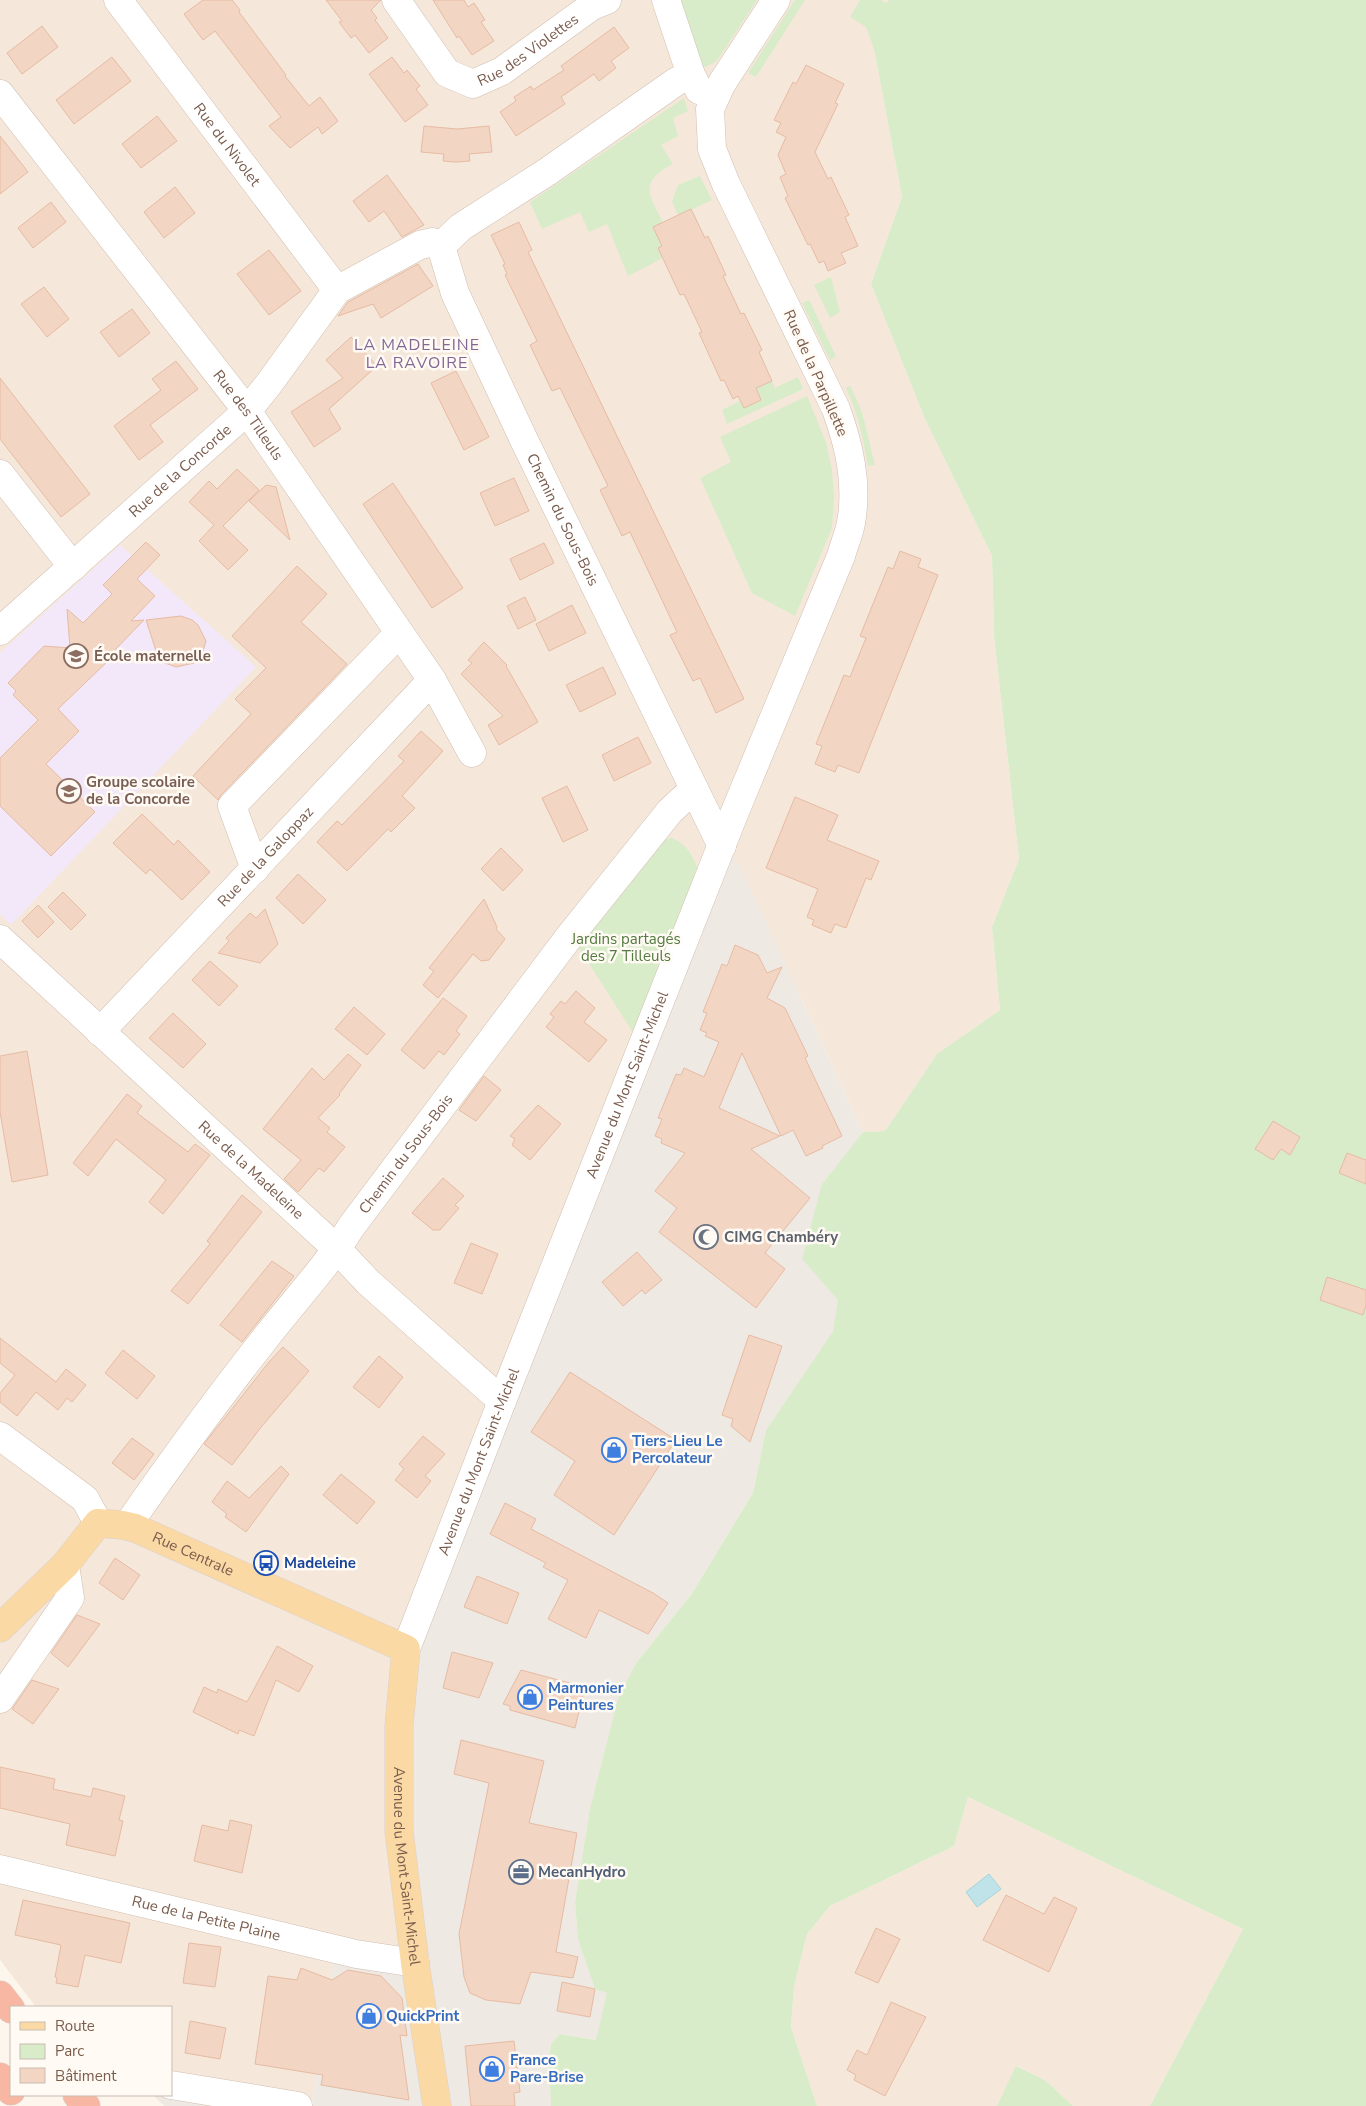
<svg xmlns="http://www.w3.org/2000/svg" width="1366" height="2106" font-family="'Nunito Sans',sans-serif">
  <rect width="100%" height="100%" fill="#fdf6ec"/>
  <g fill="#f5e8da">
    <polygon points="0,0 946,0 874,49 902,197 871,284 925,419 992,556 994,636 1019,859 992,927 1000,1010 937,1054 885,1131 863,1132 803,1002 723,847 415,1963 335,1949 312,2106 298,2106 171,2086 171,2007 36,2007 0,1960"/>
    <polygon points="968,1797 1243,1929 1150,2106 1073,2106 1045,2080 1017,2066 997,2106 817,2106 791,2027 794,1987 807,1934 830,1906 954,1846"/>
  </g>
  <g fill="#efe9e4">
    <polygon points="722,846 739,864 863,1132 822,1184 839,1300 833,1331 766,1430 753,1493 691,1595 636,1663 618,1698 590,1808 575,1902 578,1940 595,1989 608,1992 597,2040 560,2034 551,2044 549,2065 551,2106 312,2106 335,1948 414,1962 406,1649"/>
    <polygon points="153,2095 171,2095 298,2106 164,2106"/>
  </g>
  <polygon fill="#f3e8fa" points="120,545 256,667 11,925 0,914 0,653"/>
  <g fill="#d8ecc9">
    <polygon points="676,0 757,0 716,62 705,67 701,65"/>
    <polygon points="795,0 805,0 756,77 748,73"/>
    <polygon points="860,0 881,0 886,3 889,0 1366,0 1366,2106 1150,2106 1243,1929 968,1797 954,1846 830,1906 807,1934 794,1987 791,2027 817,2106 551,2106 549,2065 551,2044 560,2034 596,2040 607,1993 595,1989 578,1940 575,1902 590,1808 618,1698 636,1663 691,1595 753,1493 766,1430 833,1331 838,1300 802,1259 822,1184 863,1132 885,1131 937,1054 1000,1010 992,927 1019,859 994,636 992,556 925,419 871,284 902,197 874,49 866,27 850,17"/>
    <path d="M684 98 688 111 673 118 678 136 661 145 673 164C638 182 649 194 663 223L653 227 662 246 663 258 628 276 607 224 589 232 580 212 542 229 530 202Z"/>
    <polygon points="700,176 712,200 678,216 672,201 678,185"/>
    <polygon points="831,277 840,312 830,318 814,285"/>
    <polygon points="809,300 836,356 830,360 802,303"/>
    <polygon points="798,377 803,389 727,424 722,410 740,401 744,408 761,400 756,388 772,381 775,388"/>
    <path d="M850 385 862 412 875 465 868 466C863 438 858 413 846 388Z"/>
    <polygon points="807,396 826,442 832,470 834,498 832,528 795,616 752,593 700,478 731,462 720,437"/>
    <path d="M672 838C686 844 693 855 698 870L634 1034 577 945 661 840Z"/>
    <polygon points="1016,2066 1045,2080 1073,2106 997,2106"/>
  </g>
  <polygon fill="#bfe3e8" stroke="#a5d3da" points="989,1874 1001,1889 977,1907 966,1892"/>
  <g fill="#f3d5c3" stroke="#e6bba3">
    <polygon points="203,0 232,0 240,10 239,12 286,75 285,76 309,106 320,97 338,121 322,134 318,127 290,148 269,126 281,117 215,31 203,40 184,14"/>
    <polygon points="326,0 381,0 371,10 377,18 375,20 388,38 369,53 355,35 351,38 339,22 342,21"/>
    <polygon points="433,0 464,0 468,7 474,3 485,20 481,22 494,41 472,55 459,36 457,38"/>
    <polygon points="42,26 58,47 22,74 7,53"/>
    <polygon points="614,27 629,48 611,61 616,68 599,81 594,74 561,97 565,104 516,136 500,112 516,101 514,97 531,86 533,90 564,70 561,66"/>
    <polygon points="112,57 131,81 74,124 56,100"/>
    <polygon points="392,57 404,73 407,70 420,86 416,89 428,105 405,122 369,74"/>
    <polygon points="806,65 844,84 835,103 838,104 815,152 828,179 831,177 849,215 845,217 858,246 841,253 846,263 828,271 824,261 819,263 810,244 808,245 785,198 788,196 780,177 786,174 778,155 786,137 776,132 781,123 774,120 793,82 796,84"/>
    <polygon points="157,116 177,141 141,168 122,144"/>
    <polygon points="424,126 457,129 489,126 492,152 469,154 470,161 456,162 443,161 444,154 421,152"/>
    <polygon points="0,136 28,172 0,194"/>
    <polygon points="387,175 424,225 402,237 384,211 369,222 353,201"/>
    <polygon points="175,187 195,213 164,238 144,212"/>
    <polygon points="51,202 66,222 33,248 18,228"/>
    <polygon points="691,209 705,238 708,236 726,275 723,276 741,314 744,313 762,350 759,352 772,381 756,388 761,400 744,408 738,396 733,399 724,380 721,381 699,333 702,332 684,294 680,295 658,248 662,246 653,227"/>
    <polygon points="519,222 532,250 528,252 744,699 716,713 700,678 693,681 670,635 677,632 630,532 622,536 600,490 608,486 560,388 552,391 530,345 537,341 505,275 507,274 503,265 505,264 491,235"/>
    <polygon points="269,250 301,291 269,315 237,274"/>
    <polygon points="418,264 433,286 381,318 373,304 338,316 348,302"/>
    <polygon points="44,287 69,319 47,337 21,304"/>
    <polygon points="132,309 150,333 119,357 100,332"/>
    <polygon points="351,337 377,366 329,409 341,429 314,447 291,412 343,378 326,360"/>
    <polygon points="176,361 198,389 150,425 163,442 139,460 114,426 161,390 152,379"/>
    <polygon points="456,371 489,437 464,450 431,383"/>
    <polygon points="0,378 90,494 61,517 0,439"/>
    <polygon points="237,469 259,490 223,526 248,550 228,570 199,541 214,525 189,502 209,481 217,489"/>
    <polygon points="514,478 529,511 495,526 480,493"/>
    <polygon points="393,483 463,588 432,608 363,504"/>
    <polygon points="266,485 276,487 290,540 249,501"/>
    <polygon points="146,542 160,555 137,579 155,596 131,621 144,620 108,657 110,659 58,709 79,731 46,764 95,812 51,856 0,806 0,758 38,720 13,695 16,691 8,683 44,646 70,648 67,609 83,623 112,594 103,585"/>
    <polygon points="544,543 554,563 520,580 510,559"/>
    <polygon points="900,551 921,559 918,567 938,575 859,773 838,765 835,772 815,764 822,746 816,744 844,675 850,677 866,638 860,636 888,567 893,569"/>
    <polygon points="297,566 327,594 301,622 347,664 221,795 218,800 193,776 251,714 235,699 266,668 232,636"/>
    <polygon points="525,597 536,620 518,629 507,606"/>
    <polygon points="572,605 586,633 549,651 536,624"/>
    <polygon points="181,616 192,620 198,625 206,641 203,651 194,663 176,667 165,663 157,654 146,620"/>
    <polygon points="484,642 507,665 506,666 538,722 499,745 488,725 503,716 461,674 472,663 468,660"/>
    <polygon points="603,667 616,694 580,712 566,685"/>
    <polygon points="421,731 443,751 402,796 415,808 391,832 388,829 347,871 317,842 337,821 342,825 404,761 398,756"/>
    <polygon points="638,737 651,763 614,781 602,755"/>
    <polygon points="567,786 588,830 563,842 542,798"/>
    <polygon points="795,797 838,815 827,840 879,861 871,880 866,878 846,928 835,924 831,933 812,925 814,920 807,917 818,889 766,868"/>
    <polygon points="142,814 174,845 178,840 210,872 182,900 150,869 146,874 113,843"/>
    <polygon points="501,848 523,870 503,891 481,869"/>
    <polygon points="298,874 326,900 303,924 276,898"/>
    <polygon points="63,892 86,915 71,930 48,907"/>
    <polygon points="484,899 497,927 496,929 505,939 489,960 481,961 473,954 438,998 423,985 434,971 429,968"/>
    <polygon points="38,905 54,922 38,938 22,921"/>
    <polygon points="265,909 278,944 260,963 218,953 229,941 226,938 250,913 256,918"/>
    <polygon points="735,945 758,955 767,973 782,967 767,998 785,1008 808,1056 805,1058 842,1136 822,1146 823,1148 806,1156 793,1130 781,1136 742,1053 719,1108 780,1136 751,1149 810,1198 765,1253 785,1269 756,1308 659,1232 677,1208 655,1191 685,1153 661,1143 662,1139 655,1136 662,1119 658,1118 676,1074 681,1075 684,1068 704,1077 719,1042 705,1036 707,1033 700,1030 707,1013 703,1012 722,964 727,966"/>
    <polygon points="210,961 238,986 219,1006 192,980"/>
    <polygon points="576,991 595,1008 584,1022 607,1040 589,1062 546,1027 554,1017 550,1014 561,1001 565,1004"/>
    <polygon points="443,998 467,1016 456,1031 460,1034 444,1055 439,1051 424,1069 401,1050"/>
    <polygon points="354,1007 385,1034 367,1055 335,1029"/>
    <polygon points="173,1013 206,1044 183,1068 149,1038"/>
    <polygon points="27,1051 48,1175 12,1182 0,1112 0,1056"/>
    <polygon points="348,1054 361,1065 339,1094 340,1095 318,1118 330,1128 327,1132 345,1147 324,1172 319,1168 298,1192 284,1179 301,1160 263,1129 312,1068 324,1080"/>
    <polygon points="484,1076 501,1090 476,1121 459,1110"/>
    <polygon points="127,1094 142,1106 137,1113 188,1152 195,1144 210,1155 163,1214 149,1202 166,1180 116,1139 88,1176 73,1163"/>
    <polygon points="538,1105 561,1124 530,1160 512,1145 515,1139 510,1136"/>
    <polygon points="1273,1121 1300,1137 1290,1155 1281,1149 1273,1160 1255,1149"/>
    <polygon points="1347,1153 1366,1160 1366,1184 1339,1173"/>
    <polygon points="443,1178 464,1196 455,1205 459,1208 440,1230 433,1230 412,1213"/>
    <polygon points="242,1195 262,1212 188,1304 171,1291 210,1244 207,1241"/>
    <polygon points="471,1243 498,1254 482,1294 454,1283"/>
    <polygon points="637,1252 662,1280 645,1294 642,1290 623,1306 602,1282"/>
    <polygon points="272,1261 294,1276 242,1342 220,1325"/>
    <polygon points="1327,1277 1366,1290 1366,1305 1363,1315 1320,1300"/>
    <polygon points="749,1335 782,1346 750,1442 731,1426 733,1419 722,1415"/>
    <polygon points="0,1338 56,1382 66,1369 86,1385 72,1402 67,1398 58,1410 36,1392 17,1416 0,1402 0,1393 15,1375 0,1363"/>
    <polygon points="283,1347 309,1371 262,1426 232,1465 204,1444 269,1362"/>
    <polygon points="123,1350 155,1376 137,1399 105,1373"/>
    <polygon points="379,1356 403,1377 379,1408 353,1387"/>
    <polygon points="570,1372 676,1440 614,1535 554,1495 575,1461 531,1432"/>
    <polygon points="423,1436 445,1454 425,1476 431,1481 417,1498 395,1480 404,1469 399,1464"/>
    <polygon points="132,1438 154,1454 134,1480 112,1463"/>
    <polygon points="281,1466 289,1474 246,1532 225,1517 227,1514 212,1502 227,1481 249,1498"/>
    <polygon points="341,1474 375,1502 357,1524 323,1495"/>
    <polygon points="505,1503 536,1519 531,1529 653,1593 668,1603 648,1634 599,1610 586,1638 548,1619 568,1580 543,1567 546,1563 490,1534"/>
    <polygon points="115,1558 140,1575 123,1600 99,1583"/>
    <polygon points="477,1576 519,1593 507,1624 464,1607"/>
    <polygon points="77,1615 100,1624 68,1667 51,1653"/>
    <polygon points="277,1646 313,1666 299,1692 276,1680 254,1736 239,1730 238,1734 193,1712 204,1687 217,1693 218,1689 247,1702"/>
    <polygon points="452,1652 493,1663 479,1698 443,1688"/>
    <polygon points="521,1670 585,1687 575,1728 510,1710 510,1706 503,1704"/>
    <polygon points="32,1680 59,1689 33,1724 12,1709"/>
    <polygon points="461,1740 544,1761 529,1823 577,1833 556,1952 578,1957 573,1978 531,1972 520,2004 486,2000 470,1993 464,1977 459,1934 489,1783 454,1774"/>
    <polygon points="0,1767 55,1779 53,1789 91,1797 93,1788 125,1796 119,1820 123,1821 115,1856 66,1845 70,1824 0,1808"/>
    <polygon points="230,1820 252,1825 242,1873 194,1861 202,1825 228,1831"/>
    <polygon points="1006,1895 1044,1914 1054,1897 1077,1908 1049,1972 983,1940"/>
    <polygon points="23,1900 130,1923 121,1963 85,1955 78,1987 56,1983 57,1978 55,1977 61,1945 15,1935"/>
    <polygon points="876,1928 900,1939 878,1983 855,1973"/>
    <polygon points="189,1943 221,1947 215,1987 183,1983"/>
    <polygon points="301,1968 332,1980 348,1970 381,1976 402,1998 407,2036 400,2035 409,2100 321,2085 323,2075 255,2064 268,1976 297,1980"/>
    <polygon points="562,1982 595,1989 590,2017 557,2011"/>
    <polygon points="891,2002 926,2017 885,2096 854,2080 856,2075 847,2070 857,2050 867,2055"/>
    <polygon points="190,2021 226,2028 220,2059 185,2053"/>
    <polygon points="514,2041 520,2092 514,2093 515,2106 471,2106 465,2046"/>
  </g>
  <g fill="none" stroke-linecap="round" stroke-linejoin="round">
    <defs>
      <g id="minor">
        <path id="s1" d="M118 0 337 290"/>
        <path id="s2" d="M396 0 447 73 473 84 502 71 592 6 607 0"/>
        <polyline points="666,0 691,75 699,90"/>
        <path id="s3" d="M0 94 247 411 432 680 472 753"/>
        <path id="s4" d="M441 246 455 293 524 440 722 846"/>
        <polyline points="0,474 73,567"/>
        <path id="s5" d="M0 631 247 411 268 385 337 290 420 245 433 242 441 246 461 227 547 172 677 81 691 75"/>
        <polyline points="255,869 232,806 399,633"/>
        <path id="s6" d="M0 939 337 1249 368 1282 502 1401"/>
        <path id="s7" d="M100 1032 432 680"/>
        <polyline points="0,1436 85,1499 98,1523"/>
        <path id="s8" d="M127 1526C172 1461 218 1398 267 1336 295 1300 327 1266 351 1227L569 937 670 811 694 789"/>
        <path id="s9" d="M406 1649 502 1401 734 814 841 556C844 545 849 534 851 523 858 483 849 445 836 409L726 184 712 149 710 109 722 83 776 0"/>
        <polyline points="0,1699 70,1598 65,1565"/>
        <path id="s10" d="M0 1869 356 1954 415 1963"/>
        <polyline points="171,2085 298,2106"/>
      </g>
      <g id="major">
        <path id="s11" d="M0 1628 65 1565 98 1523 122 1525 135 1528 406 1649 399 1726V1831L415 1963 437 2106"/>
      </g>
      <g id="highway">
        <polyline points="0,1995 11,2009"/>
        <polyline points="0,2077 11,2091"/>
        <polyline points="77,2095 86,2106"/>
      </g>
    </defs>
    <use href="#minor" stroke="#d1beb0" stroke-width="29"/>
    <use href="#major" stroke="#dad1cd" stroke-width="29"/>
    <use href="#highway" stroke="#dad1cd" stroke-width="29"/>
    <use href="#minor" stroke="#fff" stroke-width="28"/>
    <use href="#major" stroke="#fbd9a5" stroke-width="28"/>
    <use href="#highway" stroke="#f7b7a3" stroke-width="28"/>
  </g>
  <defs>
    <symbol id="school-ring" viewBox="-11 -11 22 22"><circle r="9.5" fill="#fffaf3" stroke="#8d6e63" stroke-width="1.5"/><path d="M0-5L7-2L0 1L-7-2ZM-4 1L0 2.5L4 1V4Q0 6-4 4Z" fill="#8d6e63"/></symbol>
    <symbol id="mosque-ring" viewBox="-11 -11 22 22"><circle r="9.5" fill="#fffaf3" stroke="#6b7280" stroke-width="1.5"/><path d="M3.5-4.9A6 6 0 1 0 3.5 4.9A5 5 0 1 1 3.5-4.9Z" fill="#6b7280"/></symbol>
    <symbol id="shop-ring" viewBox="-11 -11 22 22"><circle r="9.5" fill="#fffaf3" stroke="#3f7fe0" stroke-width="1.5"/><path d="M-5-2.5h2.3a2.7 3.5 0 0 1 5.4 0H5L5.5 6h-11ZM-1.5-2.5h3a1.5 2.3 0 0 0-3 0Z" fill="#3f7fe0"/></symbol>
    <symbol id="bus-ring" viewBox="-11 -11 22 22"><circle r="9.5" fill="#fffaf3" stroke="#1a4fb4" stroke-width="1.5"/><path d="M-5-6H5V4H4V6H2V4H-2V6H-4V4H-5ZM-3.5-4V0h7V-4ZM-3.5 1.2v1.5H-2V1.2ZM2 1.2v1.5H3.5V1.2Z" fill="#1a4fb4"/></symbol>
    <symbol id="office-ring" viewBox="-11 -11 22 22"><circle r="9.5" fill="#fffaf3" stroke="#5c6f8a" stroke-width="1.5"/><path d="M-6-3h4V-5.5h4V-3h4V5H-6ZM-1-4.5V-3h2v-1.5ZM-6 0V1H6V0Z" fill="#5c6f8a"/></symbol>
  </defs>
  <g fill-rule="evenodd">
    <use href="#school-ring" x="62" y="642" width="28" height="28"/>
    <use href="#school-ring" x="55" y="777" width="28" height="28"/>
    <use href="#mosque-ring" x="692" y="1223" width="28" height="28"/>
    <use href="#shop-ring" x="600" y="1436" width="28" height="28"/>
    <use href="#bus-ring" x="252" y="1549" width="28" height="28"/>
    <use href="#shop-ring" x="516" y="1683" width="28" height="28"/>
    <use href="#office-ring" x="507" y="1858" width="28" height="28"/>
    <use href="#shop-ring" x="355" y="2002" width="28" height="28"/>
    <use href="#shop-ring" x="478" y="2055" width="28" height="28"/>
  </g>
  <g text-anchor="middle" stroke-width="5" stroke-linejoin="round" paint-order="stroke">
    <g font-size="15" fill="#7a5c4d" stroke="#fffaf3">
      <text dy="5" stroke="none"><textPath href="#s2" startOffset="182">Rue des Violettes</textPath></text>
      <text dy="5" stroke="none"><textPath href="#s1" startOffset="181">Rue du Nivolet</textPath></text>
      <text transform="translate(816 373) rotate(66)" y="5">Rue de la Parpillette</text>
      <text dy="5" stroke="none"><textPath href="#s3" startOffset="406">Rue des Tilleuls</textPath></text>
      <text dy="5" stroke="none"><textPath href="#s5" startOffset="241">Rue de la Concorde</textPath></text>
      <text dy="5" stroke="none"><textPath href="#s4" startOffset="300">Chemin du Sous-Bois</textPath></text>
      <text dy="5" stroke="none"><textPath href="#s7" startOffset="241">Rue de la Galoppaz</textPath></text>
      <text dy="5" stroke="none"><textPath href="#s9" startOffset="606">Avenue du Mont Saint-Michel</textPath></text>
      <text dy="5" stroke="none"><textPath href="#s8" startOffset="465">Chemin du Sous-Bois</textPath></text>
      <text dy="5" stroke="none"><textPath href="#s6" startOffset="341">Rue de la Madeleine</textPath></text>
      <text dy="5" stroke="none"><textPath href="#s9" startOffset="201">Avenue du Mont Saint-Michel</textPath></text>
      <text dy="5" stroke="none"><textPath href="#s11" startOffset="245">Rue Centrale</textPath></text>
      <text dy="5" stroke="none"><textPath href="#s11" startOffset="696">Avenue du Mont Saint-Michel</textPath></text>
      <text dy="5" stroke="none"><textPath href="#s10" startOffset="212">Rue de la Petite Plaine</textPath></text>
    </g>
    <g font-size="15" font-weight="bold" fill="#785e54" stroke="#fffaf3" text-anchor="start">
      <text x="94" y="661">École maternelle</text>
      <text x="86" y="787">Groupe scolaire<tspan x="86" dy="17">de la Concorde</tspan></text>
    </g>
    <g font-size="15" fill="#537a41" stroke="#fffaf3">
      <text x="626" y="944">Jardins partagés<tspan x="626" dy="17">des 7 Tilleuls</tspan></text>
    </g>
    <g font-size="15" font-weight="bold" fill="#5b616d" stroke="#fffaf3" text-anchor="start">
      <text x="724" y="1242">CIMG Chambéry</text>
    </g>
    <g font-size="15" font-weight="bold" fill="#366cbe" stroke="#fffaf3" text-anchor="start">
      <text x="632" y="1446">Tiers-Lieu Le<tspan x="632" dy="17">Percolateur</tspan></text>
      <text x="548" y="1693">Marmonier<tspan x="548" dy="17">Peintures</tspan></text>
      <text x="386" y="2021">QuickPrint</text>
      <text x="510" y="2065">France<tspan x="510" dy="17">Pare-Brise</tspan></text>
    </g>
    <g font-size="15" font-weight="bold" fill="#164399" stroke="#fffaf3" text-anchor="start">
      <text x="284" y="1568">Madeleine</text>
    </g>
    <g font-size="15" font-weight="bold" fill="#4e5e75" stroke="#fffaf3" text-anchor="start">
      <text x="538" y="1877">MecanHydro</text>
    </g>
    <g font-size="16" letter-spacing="1" fill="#846695" stroke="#fffaf3">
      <text x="417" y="350">LA MADELEINE<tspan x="417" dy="18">LA RAVOIRE</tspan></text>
    </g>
  </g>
  <rect x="10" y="2006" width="162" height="90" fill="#fffaf3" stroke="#cabbb1"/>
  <rect x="20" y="2022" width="25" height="8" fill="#fbd9a5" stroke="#cabbb1"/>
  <text x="55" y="2031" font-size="15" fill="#7a5c4d">Route</text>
  <rect x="20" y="2044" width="25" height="15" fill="#d8ecc9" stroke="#cabbb1"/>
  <text x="55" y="2056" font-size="15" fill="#7a5c4d">Parc</text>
  <rect x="20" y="2068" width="25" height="15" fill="#f3d5c3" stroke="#cabbb1"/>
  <text x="55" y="2081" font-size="15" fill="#7a5c4d">Bâtiment</text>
</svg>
